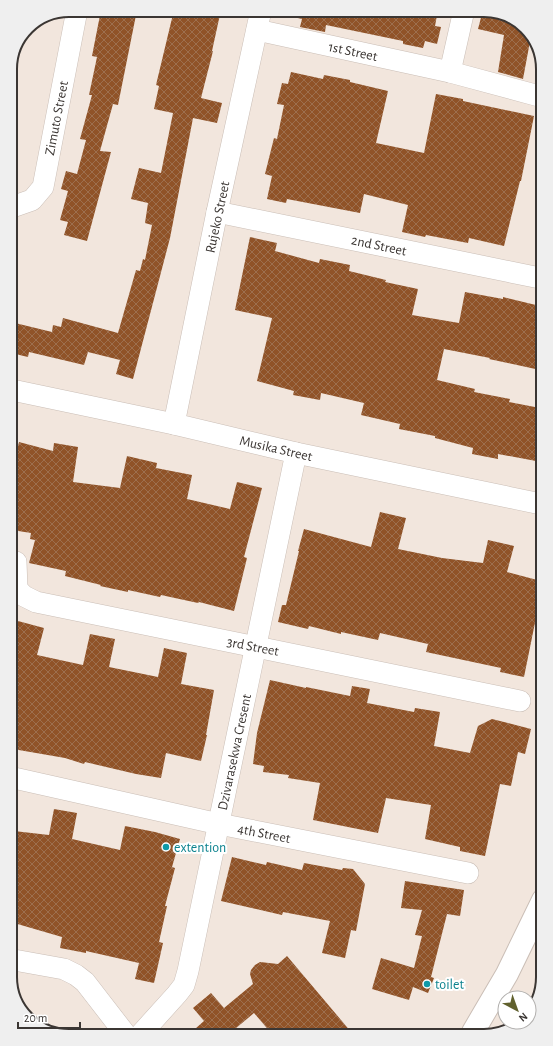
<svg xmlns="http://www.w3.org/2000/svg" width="553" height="1046" font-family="'Alegreya Sans',sans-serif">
  <defs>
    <pattern id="building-cross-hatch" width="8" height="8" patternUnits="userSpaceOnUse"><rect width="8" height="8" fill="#905328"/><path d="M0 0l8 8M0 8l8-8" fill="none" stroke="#9d6f4e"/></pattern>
  </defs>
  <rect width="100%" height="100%" fill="#f2e6dd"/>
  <g fill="url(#building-cross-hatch)">
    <polygon points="101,10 137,10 118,105 113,104 100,151 111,152 87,241 64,235 68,222 60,220 68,191 61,189 66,171 77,174 86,140 80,139 92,95 89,95 97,57 92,56"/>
    <polygon points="193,10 221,10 212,51 213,51 201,98 222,103 217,123 193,118 170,238 133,379 116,374 120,360 88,352 84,365 29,352 28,357 11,353 11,322 52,332 53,325 61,327 63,318 118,333 136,270 140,271 143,259 145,260 152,225 145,223 148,203 131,199 139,168 161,173 173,113 154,109 159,86 156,85 173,14 191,18"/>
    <polygon points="294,10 438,10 435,26 441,27 437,44 425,41 423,48 403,44 403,41 326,25 325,32 300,27 302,19 293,17"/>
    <polygon points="483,10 488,10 520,22 531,36 523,79 498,72 504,35 478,29"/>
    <polygon points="291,72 323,79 324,75 350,80 350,82 388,91 376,143 424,153 436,94 463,99 463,101 534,116 521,181 520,181 504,246 469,238 468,243 426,235 425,237 402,232 408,205 364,194 360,213 287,199 286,203 267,199 272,176 265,174 274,138 277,139 284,105 277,104 282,83 288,84"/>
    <polygon points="250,237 277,243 275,251 319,263 320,259 350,265 349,271 386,280 385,282 418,289 412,315 459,323 465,292 503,299 503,297 540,306 540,370 489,359 490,358 444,349 437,380 475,389 474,392 510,399 509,402 540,408 540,439 536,461 498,454 498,459 472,454 473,448 435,438 435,436 399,429 400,424 361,415 364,403 321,393 320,400 293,395 294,391 257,381 272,318 235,310"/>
    <polygon points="19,442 53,451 54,443 78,447 73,482 120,488 127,456 157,463 156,468 192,475 187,499 230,509 237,482 262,488 244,557 247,558 234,611 199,602 198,603 161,595 160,597 128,590 128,592 100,586 101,585 65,576 66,571 29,563 35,540 30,539 31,533 12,530 12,470"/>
    <polygon points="380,512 406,518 398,549 442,558 483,563 488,540 514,546 507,572 541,581 541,604 539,603 524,677 500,672 501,668 426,652 428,644 380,633 378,640 341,632 341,634 309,626 308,629 278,622 282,605 286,605 299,551 298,551 304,529 371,547"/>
    <polygon points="18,621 44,628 37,655 83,665 90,634 115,639 109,667 158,677 164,648 187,653 181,684 214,690 206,735 207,735 201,761 166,753 161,778 136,774 85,762 84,764 65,758 13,749 13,644"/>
    <polygon points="270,680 306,688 306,687 350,696 352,686 370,689 367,703 414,712 415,708 440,712 434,746 470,753 478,726 492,719 531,729 525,754 518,752 511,786 500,784 485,856 460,851 460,847 425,839 431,805 386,798 378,833 313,820 320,783 288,778 289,775 263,772 264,766 253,764 257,733"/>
    <polygon points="54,809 77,813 72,839 120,850 125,826 155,832 180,839 172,867 175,868 165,906 167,906 159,942 163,943 154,983 135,979 139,963 86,951 86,953 60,948 62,937 14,923 14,831 49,835"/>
    <polygon points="232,857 266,865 267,862 302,870 304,863 342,870 343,868 353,869 365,884 356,931 351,930 345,958 322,953 330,921 283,912 282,915 221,901"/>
    <polygon points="405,881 464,890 460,916 447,914 431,977 434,978 428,993 413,987 409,1000 372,989 381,958 414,968 422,936 415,935 422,910 401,908"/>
    <polygon points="287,956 352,1033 272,1034 254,1013 229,1034 188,1035 204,1021 193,1008 211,993 224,1008 253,984 250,974 251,970 255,965 260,962 278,964"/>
  </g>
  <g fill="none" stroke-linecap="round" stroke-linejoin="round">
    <defs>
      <g id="street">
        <polyline points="257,30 450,72 539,96"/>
        <polyline points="450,72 464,10"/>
        <polyline points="11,207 12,207 32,200 43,187 77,10"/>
        <polyline points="217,212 540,278"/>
        <polyline points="12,390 174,424 296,453 541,504"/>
        <polyline points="174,424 217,212 261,10"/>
        <polyline points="16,562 17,589 24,596 36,602 520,701"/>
        <polyline points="14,778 219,824 468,873"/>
        <polyline points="14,960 64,969 76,975 85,982 126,1035"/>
        <polyline points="140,1035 177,994 184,985 188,971 296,453"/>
      </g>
      <polyline id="secondary" points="473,1032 507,974 543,900"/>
    </defs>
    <use href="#street" stroke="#cabeb6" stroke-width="22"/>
    <use href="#secondary" stroke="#cabeb6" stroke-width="24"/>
    <use href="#street" stroke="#fff" stroke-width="21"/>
    <use href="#secondary" stroke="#fff" stroke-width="22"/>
  </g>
  <g fill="#0f9aa8" stroke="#fff" stroke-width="1.5">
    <circle cx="166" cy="847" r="4"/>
    <circle cx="427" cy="984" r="4"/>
  </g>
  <g text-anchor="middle" stroke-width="4" stroke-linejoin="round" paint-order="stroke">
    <g font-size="14" fill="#3b3633" stroke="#fff">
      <text transform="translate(353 51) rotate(12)" y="5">1st Street</text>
      <text transform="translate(56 118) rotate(-79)" y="5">Zimuto Street</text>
      <text transform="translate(217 217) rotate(-78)" y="5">Rujeko Street</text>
      <text transform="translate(379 245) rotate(12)" y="5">2nd Street</text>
      <text transform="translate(276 448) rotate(13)" y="5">Musika Street</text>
      <text transform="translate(253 646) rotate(11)" y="5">3rd Street</text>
      <text transform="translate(234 752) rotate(-78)" y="5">Dzivarasekwa Cresent</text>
      <text transform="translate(264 833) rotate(11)" y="5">4th Street</text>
    </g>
    <g font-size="14" fill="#0d838f" stroke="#fff" text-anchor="start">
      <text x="174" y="852">extention</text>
      <text x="435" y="989">toilet</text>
    </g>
  </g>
  <path d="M0 0H553V1046H0ZM69 17H484A52 52 0 0 1 536 69V977A52 52 0 0 1 484 1029H69A52 52 0 0 1 17 977V69A52 52 0 0 1 69 17Z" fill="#efefef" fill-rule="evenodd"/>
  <path fill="none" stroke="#3b3633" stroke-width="2" d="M69 17H484A52 52 0 0 1 536 69V977A52 52 0 0 1 484 1029H69A52 52 0 0 1 17 977V69A52 52 0 0 1 69 17Z"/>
  <g transform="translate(517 1010) rotate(139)"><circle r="19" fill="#ffffff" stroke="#b1afad"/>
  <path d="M0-3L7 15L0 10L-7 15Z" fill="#61612e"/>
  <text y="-6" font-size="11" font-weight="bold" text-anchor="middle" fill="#3b3633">N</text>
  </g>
  <path d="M18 1022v6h62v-6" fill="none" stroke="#3b3633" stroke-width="2"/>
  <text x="24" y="1022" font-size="12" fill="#3b3633" stroke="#ffffff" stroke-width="3" paint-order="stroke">20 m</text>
</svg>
